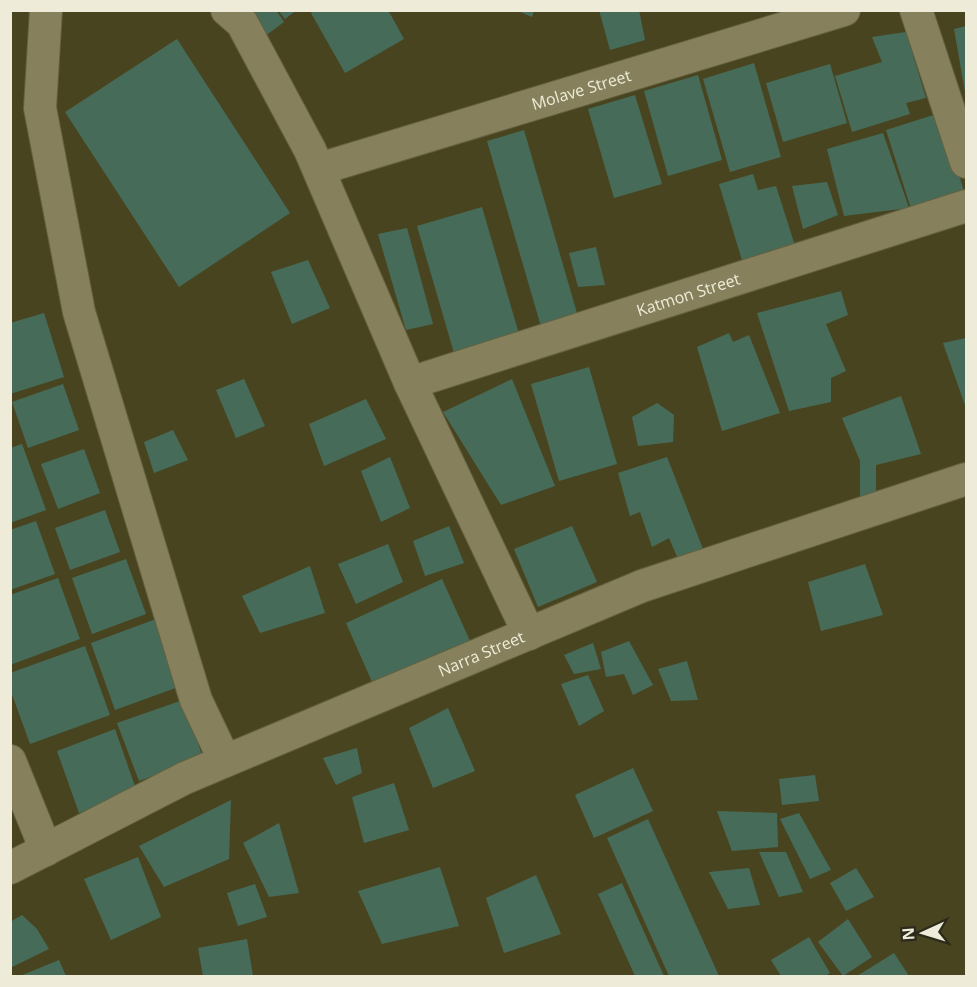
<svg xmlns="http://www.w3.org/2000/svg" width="977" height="987" font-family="'Open Sans',sans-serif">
  <rect width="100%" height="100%" fill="#494420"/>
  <g fill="#466c59">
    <polygon points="240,10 276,10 284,22 261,39"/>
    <polygon points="278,10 297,10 285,19"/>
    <polygon points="314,10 388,10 404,39 345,73 311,13"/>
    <polygon points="516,10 534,10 532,17"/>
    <polygon points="599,10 639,10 645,40 610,50"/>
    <polygon points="966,26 966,92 965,92 954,29"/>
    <polygon points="906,32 926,98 906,103 910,114 852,132 835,76 882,62 872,37"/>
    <polygon points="177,39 290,213 179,287 65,112"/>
    <polygon points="754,63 781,157 730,172 703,79"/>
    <polygon points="830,64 847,123 783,142 766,83"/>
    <polygon points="698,75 722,160 668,176 644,91"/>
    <polygon points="635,95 662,184 614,198 588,109"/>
    <polygon points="940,113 966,198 913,215 886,130"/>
    <polygon points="524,130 579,320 542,330 487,141"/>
    <polygon points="883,133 909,208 844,216 827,149"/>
    <polygon points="753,174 758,190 776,186 798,255 744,267 719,184"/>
    <polygon points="827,182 838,215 803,229 792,186"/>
    <polygon points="482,207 519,334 454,353 417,226"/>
    <polygon points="407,228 433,324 406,330 378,234"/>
    <polygon points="596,247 605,285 578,287 569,253"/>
    <polygon points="308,260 330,308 292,324 271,272"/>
    <polygon points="841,291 848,315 826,324 846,371 831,378 831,402 789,411 757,313"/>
    <polygon points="44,313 64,377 10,394 10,323"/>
    <polygon points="729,333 733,342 749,335 780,413 722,431 697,347"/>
    <polygon points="966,338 966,408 943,343"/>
    <polygon points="589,367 617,464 559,481 531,384"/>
    <polygon points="244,379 265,426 236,438 216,390"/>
    <polygon points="512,379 555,486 501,505 443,412"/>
    <polygon points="63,384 79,430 28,448 12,402"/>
    <polygon points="901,396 921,454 876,465 876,494 860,497 860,461 842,418"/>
    <polygon points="366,399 386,439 324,466 309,424"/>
    <polygon points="657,403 674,415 673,442 638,446 632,417"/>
    <polygon points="173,430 188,460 154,473 144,442"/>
    <polygon points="22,444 46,510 10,523 10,448"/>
    <polygon points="84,449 100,493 58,509 41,464"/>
    <polygon points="390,457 410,508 381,522 361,471"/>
    <polygon points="667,457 703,549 678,559 669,538 652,547 640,512 630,516 618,473"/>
    <polygon points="105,510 120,552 70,570 55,528"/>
    <polygon points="36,521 55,574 10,590 10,530"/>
    <polygon points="449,526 464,563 425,576 413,541"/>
    <polygon points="572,526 597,582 538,607 514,549"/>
    <polygon points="388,544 403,582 356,604 338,564"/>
    <polygon points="126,559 146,614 92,634 72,578"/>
    <polygon points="865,564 883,615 821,631 808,582"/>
    <polygon points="310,566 325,613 260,633 242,596"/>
    <polygon points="58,578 80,639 10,665 10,595"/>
    <polygon points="442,579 470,641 373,684 346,623"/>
    <polygon points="156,619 181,686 115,710 91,643"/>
    <polygon points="629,641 653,685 633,695 624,674 606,677 601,652"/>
    <polygon points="593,643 601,669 574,674 564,655"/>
    <polygon points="85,646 110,715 30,744 10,689 10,673"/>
    <polygon points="687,661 698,700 671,701 658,669"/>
    <polygon points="588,675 604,711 579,726 561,684"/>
    <polygon points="183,700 203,758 139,781 117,723"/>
    <polygon points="448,708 475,771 433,788 409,728"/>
    <polygon points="115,729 137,792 79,813 57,751"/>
    <polygon points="357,748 362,773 336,785 323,758"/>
    <polygon points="633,768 653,811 594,838 575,795"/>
    <polygon points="815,775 819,801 782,805 779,779"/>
    <polygon points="394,783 409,830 364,843 352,797"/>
    <polygon points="231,800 229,859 164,887 139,846"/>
    <polygon points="717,811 777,813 778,847 732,851"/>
    <polygon points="799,813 831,870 810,879 780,819"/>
    <polygon points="648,819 719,976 669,976 607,838"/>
    <polygon points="279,823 299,893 269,897 243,843"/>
    <polygon points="759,852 786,852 803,892 779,897"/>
    <polygon points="138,857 161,917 111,940 84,879"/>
    <polygon points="440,867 459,926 382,944 358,891"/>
    <polygon points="749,868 760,905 728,909 709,872"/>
    <polygon points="856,868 874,897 846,911 830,883"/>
    <polygon points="536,875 561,934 504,953 486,898"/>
    <polygon points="622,883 664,976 635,976 598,894"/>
    <polygon points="255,884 267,917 238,926 227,893"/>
    <polygon points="22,915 37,929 49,949 10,968 10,922"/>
    <polygon points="848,919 872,957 843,976 818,942"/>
    <polygon points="809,937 830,973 825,976 781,976 771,960"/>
    <polygon points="247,939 253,976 203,976 198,948"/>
    <polygon points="894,953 909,976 857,976"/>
    <polygon points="59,960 66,976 20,976"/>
  </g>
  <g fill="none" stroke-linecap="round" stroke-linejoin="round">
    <defs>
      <g id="street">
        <polyline points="46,10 40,108 79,312 196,700 225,761"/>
        <polyline points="227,10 242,23 310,150 410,383 529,634"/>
        <polyline points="916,10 966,162"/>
        <path id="s1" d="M319 169 844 10"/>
        <path id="s2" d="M410 383 966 206"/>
        <polyline points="10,761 46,850"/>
        <path id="s3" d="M10 868 185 778 642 586 966 479"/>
      </g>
    </defs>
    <use href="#street" stroke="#646040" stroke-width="34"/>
    <use href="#street" stroke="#86815c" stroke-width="32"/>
  </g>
  <g text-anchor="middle" stroke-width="5" stroke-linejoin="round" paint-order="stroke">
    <g font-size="16" fill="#eeecd8" stroke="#2c2a1a">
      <text dy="6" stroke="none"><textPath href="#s1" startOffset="274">Molave Street</textPath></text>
      <text dy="6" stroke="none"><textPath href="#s2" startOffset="292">Katmon Street</textPath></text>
      <text dy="6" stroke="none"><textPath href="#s3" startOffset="518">Narra Street</textPath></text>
    </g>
  </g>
  <rect width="977" height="987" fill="none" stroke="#eeecd8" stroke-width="24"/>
  <g transform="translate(923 933) rotate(266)" stroke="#2c2a1a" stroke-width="4.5" paint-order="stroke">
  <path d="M0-4.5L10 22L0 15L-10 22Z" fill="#eeecd8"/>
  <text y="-9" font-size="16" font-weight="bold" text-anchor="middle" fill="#eeecd8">N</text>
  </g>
</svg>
